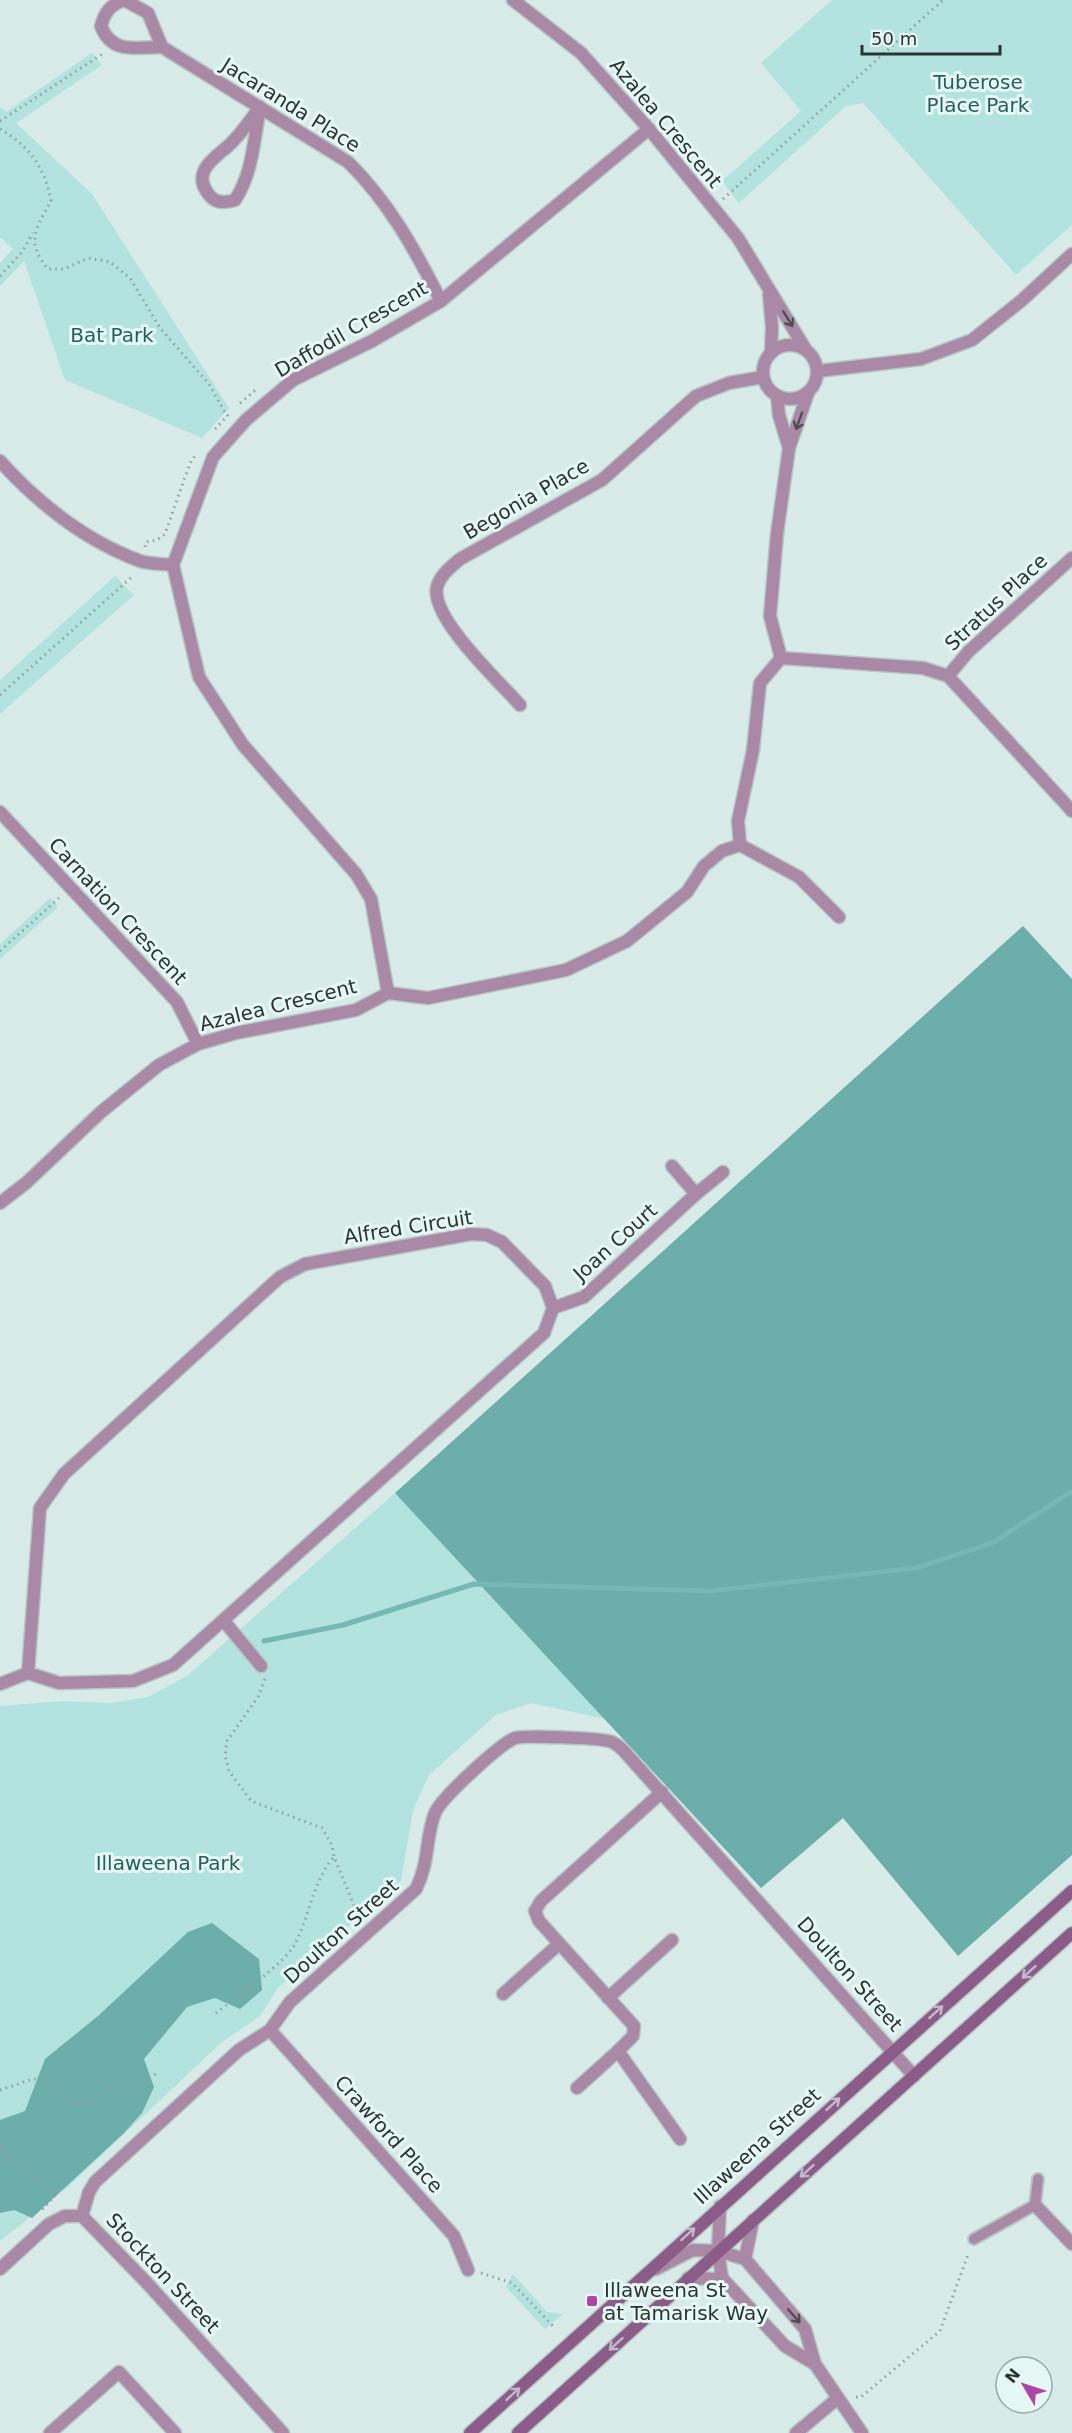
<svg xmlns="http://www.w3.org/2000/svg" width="1072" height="2433" font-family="'DejaVu Sans',sans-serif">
  <rect width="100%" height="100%" fill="#d8ebe9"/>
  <g fill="#b3e3df">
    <polygon points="832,0 1072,0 1072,225 1016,275 863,103 846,106 739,203 722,181 801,111 761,63"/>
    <polygon points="92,53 102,65 16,123 92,194 229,408 202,438 65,380 24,261 0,286 0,263 13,249 0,237 0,107 6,112"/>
    <polygon points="115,576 134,595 0,714 0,680"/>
    <polygon points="50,898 58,907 0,959 0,944"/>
    <polygon points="395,1493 606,1719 531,1703 496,1715 429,1775 413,1810 401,1881 278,1988 260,2016 222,2042 68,2187 0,2241 0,1706 64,1701 111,1703 148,1697 187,1676"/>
    <polygon points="513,2274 547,2312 563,2314 545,2329 506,2287"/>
  </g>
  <g fill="#6caea9">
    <polygon points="1023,926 1072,979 1072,1855 958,1956 843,1818 761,1888 395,1493"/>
    <polygon points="212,1923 259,1959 262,1990 240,2009 215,1998 187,2007 144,2059 154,2087 142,2113 124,2133 32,2218 14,2210 0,2213 0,2120 25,2111 45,2059 98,2016 188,1932"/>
  </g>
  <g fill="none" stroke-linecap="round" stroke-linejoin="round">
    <polyline stroke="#76b8b3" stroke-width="5" points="264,1641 343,1625 474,1584 710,1591 916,1568 992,1543 1072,1491"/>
    <defs>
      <polyline id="lane" points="974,2239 1035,2205 1038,2179"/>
      <g id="street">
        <path d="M124 0 148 13 162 47C137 47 112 55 101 26 105 12 110 5 124 0Z"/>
        <polyline points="513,0 581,53 649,129 738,238 806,350"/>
        <path d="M162 47 348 162C389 202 415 250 441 301"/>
        <path d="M260 107C254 138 253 173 235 200 226 203 217 204 210 196 191 174 211 160 227 147 240 136 250 120 260 107Z"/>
        <polyline points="769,294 772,327 771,353"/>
        <circle cx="790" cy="372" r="27"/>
        <polyline points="818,371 921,359 972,340 1021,301 1072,254"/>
        <polyline points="777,396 779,415 789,448"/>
        <path d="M0 461C38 503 86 541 140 561 150 564 162 564 173 565"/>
        <polyline points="781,658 923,668 948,676 1072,811"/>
        <polyline points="948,676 968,652 1072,558"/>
        <path d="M520 705C500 682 430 618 437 587 440 575 451 567 460 559L602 480 696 396 729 383 763 377"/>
        <polyline points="0,812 177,1002 198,1044"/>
        <polyline points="740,845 799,877 839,917"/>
        <polyline points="388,993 371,899 356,874 243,745 199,677 173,565 213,457 246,420 293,380 372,341 441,301 649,129"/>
        <polyline points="672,1166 696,1194 723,1172"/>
        <polyline points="0,1203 26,1183 101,1112 159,1065 198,1044 236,1033 356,1010 388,993 428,998 566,970 627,941 687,892 704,866 722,851 740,845 738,821 753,750 760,683 781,658 770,616 777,534 789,448 808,393"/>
        <polyline points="553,1308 584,1297 696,1194"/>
        <polyline points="224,1621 261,1666"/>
        <polyline points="0,1684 28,1673 59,1683 133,1681 173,1665 544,1333 553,1308 545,1286 502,1242 487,1235 471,1234 305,1264 280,1277 64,1474 40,1508 28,1673"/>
        <polyline points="662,1792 541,1901 535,1911 539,1921 634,2026 633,2036 618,2051 680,2139"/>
        <polyline points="503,1994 559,1944"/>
        <polyline points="608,1998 672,1940"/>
        <polyline points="270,2030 454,2236 468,2270"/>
        <polyline points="577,2088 618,2051"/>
        <polyline points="1035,2205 1072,2244"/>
        <polyline points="720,2206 718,2251 722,2278 785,2346 815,2364"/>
        <path d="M82 2216 89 2192 95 2182 239 2050 270 2030 290 2002 416 1889C430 1861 425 1838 435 1813 441 1798 499 1745 515 1738 524 1735 602 1738 612 1742 616 1744 620 1747 623 1750L914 2076"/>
        <polyline points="745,2259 753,2220"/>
        <polyline points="0,2269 49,2224 65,2216 82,2216 146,2282 283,2433"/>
        <polyline points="656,2269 693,2250 718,2251 745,2259 805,2329 815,2364 862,2433"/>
        <polyline points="688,2278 723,2279"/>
        <polyline points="50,2433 119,2372 175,2433"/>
        <polyline points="796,2433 838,2398"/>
      </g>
      <g id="secondary">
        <polyline points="470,2433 1072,1891"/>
        <polyline points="518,2433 1072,1933"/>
      </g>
    </defs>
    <use href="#lane" stroke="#b6c6c4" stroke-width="14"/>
    <use href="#street" stroke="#b6c6c4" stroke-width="15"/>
    <use href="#secondary" stroke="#b6c6c4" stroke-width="15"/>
    <g stroke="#92a09f" stroke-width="3" stroke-dasharray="1.5 4.5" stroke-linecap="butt">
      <polyline points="0,121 104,53"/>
      <path d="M0 129C29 146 45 167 51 201 36 228 25 242 48 269H64L88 258 110 262 130 278 160 328 209 384 227 416"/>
      <polyline points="723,199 943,0"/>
      <polyline points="0,276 22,252 33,233"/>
      <polyline points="240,403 258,388"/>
      <polyline points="215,429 229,414"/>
      <polyline points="145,547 146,542 157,540 165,534 190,463 197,453"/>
      <polyline points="0,695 134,575"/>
      <polyline points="0,951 59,898"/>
      <polyline points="265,1679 258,1697 227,1741 225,1755 229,1771 251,1801 322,1828 332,1845 334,1857 356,1910 363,1917"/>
      <path d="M216 2013C235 1998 286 1963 296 1942 310 1914 313 1881 334 1857"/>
      <polyline points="0,2090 33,2079 46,2080 70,2103 91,2103 108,2088 137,2085 159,2072"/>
      <polyline points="0,2145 7,2157 57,2193 41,2211"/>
      <polyline points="481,2273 512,2283 554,2327"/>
      <polyline points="856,2397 861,2397 940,2331 969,2252"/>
    </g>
    <use href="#lane" stroke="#aa89a6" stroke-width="10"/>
    <use href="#street" stroke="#aa89a6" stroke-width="12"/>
    <use href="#secondary" stroke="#8b5c87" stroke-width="12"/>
  </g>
  <defs><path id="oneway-shaft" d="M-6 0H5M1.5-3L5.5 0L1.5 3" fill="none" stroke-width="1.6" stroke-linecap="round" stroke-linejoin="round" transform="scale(1.5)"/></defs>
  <g stroke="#524d55">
    <use href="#oneway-shaft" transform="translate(788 319) rotate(58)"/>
    <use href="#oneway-shaft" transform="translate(799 421) rotate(110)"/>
    <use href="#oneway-shaft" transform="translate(794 2316) rotate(49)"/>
  </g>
  <g stroke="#c1baca">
    <use href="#oneway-shaft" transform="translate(1029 1972) rotate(138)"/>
    <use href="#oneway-shaft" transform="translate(936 2012) rotate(-42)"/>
    <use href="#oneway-shaft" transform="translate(833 2104) rotate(-42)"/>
    <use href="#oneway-shaft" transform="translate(807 2171) rotate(138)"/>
    <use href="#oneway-shaft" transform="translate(688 2234) rotate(-42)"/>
    <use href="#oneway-shaft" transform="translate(616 2344) rotate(138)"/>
    <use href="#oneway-shaft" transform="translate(513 2394) rotate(-42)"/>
  </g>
  <rect fill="#ae46a9" stroke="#e5f8f6" stroke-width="2" x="586" y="2295" width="12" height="12" rx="3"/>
  <g text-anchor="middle" stroke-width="6" stroke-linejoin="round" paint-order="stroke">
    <g font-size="20" fill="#275f5b" stroke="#e5f8f6">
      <text x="978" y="89">Tuberose<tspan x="978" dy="23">Place Park</tspan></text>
      <text x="112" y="342">Bat Park</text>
      <text x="168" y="1870">Illaweena Park</text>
    </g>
    <g font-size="20" fill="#2c3332" stroke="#e5f8f6">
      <text transform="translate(291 105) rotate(32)" y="7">Jacaranda Place</text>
      <text transform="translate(666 123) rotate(50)" y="7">Azalea Crescent</text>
      <text transform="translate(351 329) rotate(-30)" y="7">Daffodil Crescent</text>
      <text transform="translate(526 499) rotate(-30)" y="7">Begonia Place</text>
      <text transform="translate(996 602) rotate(-43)" y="7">Stratus Place</text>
      <text transform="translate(118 911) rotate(47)" y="7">Carnation Crescent</text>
      <text transform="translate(278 1005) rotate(-14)" y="7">Azalea Crescent</text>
      <text transform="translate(408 1227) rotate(-9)" y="7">Alfred Circuit</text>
      <text transform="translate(615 1242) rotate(-42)" y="7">Joan Court</text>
      <text transform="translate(341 1931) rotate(-42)" y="7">Doulton Street</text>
      <text transform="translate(850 1974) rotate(48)" y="7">Doulton Street</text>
      <text transform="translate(389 2134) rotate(48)" y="7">Crawford Place</text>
      <text transform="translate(757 2146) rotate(-42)" y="7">Illaweena Street</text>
      <text transform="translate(163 2273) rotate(47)" y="7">Stockton Street</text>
    </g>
    <g font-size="20" fill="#2c3332" stroke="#e5f8f6" text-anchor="start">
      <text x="604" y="2297">Illaweena St<tspan x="604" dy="23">at Tamarisk Way</tspan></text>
    </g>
  </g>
  <g transform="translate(1024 2385) rotate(309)"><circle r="28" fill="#e5f8f6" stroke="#9ba9a8" stroke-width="1.5"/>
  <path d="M0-4.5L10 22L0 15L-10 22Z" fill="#ae46a9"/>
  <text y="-9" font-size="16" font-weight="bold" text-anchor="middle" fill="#2c3332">N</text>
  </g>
  <path d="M862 45v9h138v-9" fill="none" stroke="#2c3332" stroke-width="3"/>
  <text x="871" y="45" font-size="18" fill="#2c3332" stroke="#e5f8f6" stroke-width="4.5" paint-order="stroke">50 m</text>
</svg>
